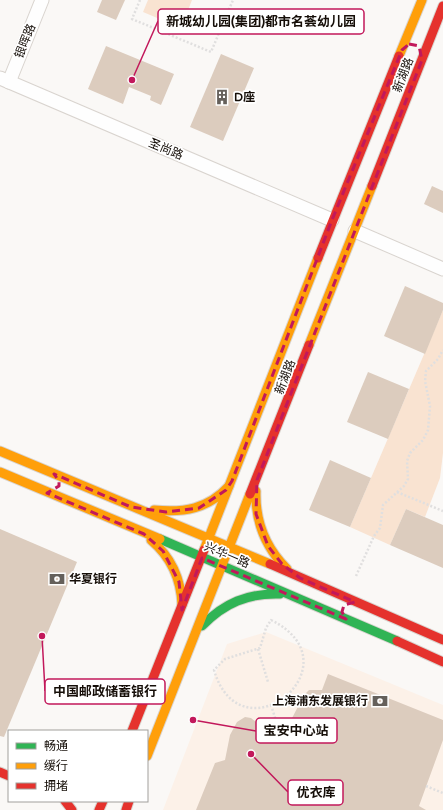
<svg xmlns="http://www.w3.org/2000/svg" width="443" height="810" font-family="'Varela Round','Noto Sans SC',sans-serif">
  <rect width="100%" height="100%" fill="#faf8f6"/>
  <polygon fill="#fcf1e8" points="266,632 443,705 443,810 163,810 227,644"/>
  <g fill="#f9e3d1">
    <polygon points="148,0 192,0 181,28 143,12"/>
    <polygon points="443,310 443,453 440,478 425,517 406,509 390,545 350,527"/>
  </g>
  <g fill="#dcccbe">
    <polygon points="102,0 125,0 116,20 97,12"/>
    <polygon points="106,46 174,74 161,105 150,100 151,96 129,87 123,104 88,89"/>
    <polygon points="221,54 254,68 223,141 190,127"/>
    <polygon points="432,186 443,191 443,213 424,204"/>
    <polygon points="405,286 443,303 443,310 425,354 384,336"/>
    <polygon points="368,372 409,389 388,439 347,422"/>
    <polygon points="330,460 371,478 350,527 309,510"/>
    <polygon points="406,509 443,525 443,568 390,545"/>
    <polygon points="0,529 77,562 4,737 0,736"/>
    <polygon points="328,674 443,720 443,740 419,806 426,810 196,810 215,763 225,760 230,735 237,722 245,717 251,718 265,729 272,731 285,727 290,722 304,695 309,690 322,690"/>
  </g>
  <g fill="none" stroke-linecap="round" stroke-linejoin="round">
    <defs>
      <g id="street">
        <polyline points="0,78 332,220"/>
        <polyline points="9,82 42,0"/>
        <polyline points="355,231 443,269"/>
      </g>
      <g id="fast">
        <polyline points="160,539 397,641"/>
        <path d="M202 626C224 603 248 593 280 594"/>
      </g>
      <g id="slow">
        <polyline points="399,56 422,0"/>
        <polyline points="309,345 372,186"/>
        <polyline points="0,451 270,564"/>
        <polyline points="0,472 160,539"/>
        <path d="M256 491C255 522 265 547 287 569"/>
        <path d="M154 510C184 513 208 509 229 486"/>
        <path d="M151 540C171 557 181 578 182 605"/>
        <polyline points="204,550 318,258"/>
        <polyline points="147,756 250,494"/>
      </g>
      <g id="jam">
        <polyline points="372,186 443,6"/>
        <polyline points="318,258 399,56"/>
        <polyline points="250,494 309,345"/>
        <polyline points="270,564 443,640"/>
        <polyline points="397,641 443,662"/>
        <polyline points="132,731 204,550"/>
        <polyline points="0,772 9,776"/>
        <polyline points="65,801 72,810"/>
        <polyline points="99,810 103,801"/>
        <polyline points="126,810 129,801"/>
      </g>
    </defs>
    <use href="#street" stroke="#d9d4cf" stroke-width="15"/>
    <use href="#fast" stroke="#d9d4cf" stroke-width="11"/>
    <use href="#slow" stroke="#d9d4cf" stroke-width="11"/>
    <use href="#jam" stroke="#d9d4cf" stroke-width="11"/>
    <g stroke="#e0dfdf" stroke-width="2.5" stroke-dasharray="2 2" stroke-linecap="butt">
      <polyline points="140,0 132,19 211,52 233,0"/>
      <polyline points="397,492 443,511"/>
      <polyline points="356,576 374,536 380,528 383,505 404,486 408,479 407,461 410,453 423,440 428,430 430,406 425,381 426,371 438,359 443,350"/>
      <path d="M271 620C360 664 241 762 214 670L225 659 260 648 266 628Z"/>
      <polyline points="258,649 268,682"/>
      <polyline points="271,705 279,730"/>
      <polyline points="426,786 443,793"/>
    </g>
    <use href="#street" stroke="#fefefe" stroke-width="13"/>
    <use href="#fast" stroke="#30b455" stroke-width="9"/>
    <use href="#slow" stroke="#ff9f0a" stroke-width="9"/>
    <use href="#jam" stroke="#e5322d" stroke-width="9"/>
  </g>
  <path fill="none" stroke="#c2185b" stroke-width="3" stroke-dasharray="8 5" stroke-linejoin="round" d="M409 44 419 46 422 60 257 480 256 514 268 546 282 564 300 578 355 602 344 605 342 612 346 619 202 558 182 610 179 582 163 551 144 534 47 493 59 486V481L54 474 131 507 166 512 199 508 226 490 232 481 332 220 402 50Z"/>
  <defs>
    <symbol id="building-bare" viewBox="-9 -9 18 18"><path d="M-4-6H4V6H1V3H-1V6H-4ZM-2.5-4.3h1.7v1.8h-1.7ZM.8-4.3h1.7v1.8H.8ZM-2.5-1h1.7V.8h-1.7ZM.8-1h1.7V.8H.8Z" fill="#65605b" stroke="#fff" stroke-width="2.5" paint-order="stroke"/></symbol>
    <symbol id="bank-bare" viewBox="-9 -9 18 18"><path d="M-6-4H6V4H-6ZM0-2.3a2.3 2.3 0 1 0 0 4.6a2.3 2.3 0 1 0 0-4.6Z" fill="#65605b" stroke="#fff" stroke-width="2.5" paint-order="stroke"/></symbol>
  </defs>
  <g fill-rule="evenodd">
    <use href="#building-bare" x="211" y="86" width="22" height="22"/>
    <use href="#bank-bare" x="46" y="568" width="22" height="22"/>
    <use href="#bank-bare" x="369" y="690" width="22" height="22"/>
  </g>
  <g text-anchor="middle" stroke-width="3.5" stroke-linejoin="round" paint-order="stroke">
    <g font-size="12" fill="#150e08" stroke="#fff">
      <text transform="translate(25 41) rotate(-68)" y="4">银晖路</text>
      <text transform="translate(403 75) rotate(-69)" y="4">新湖路</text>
      <text transform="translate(166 149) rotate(23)" y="4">圣尚路</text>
      <text transform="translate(285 377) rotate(-69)" y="4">新湖路</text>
      <text transform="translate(227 555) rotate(23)" y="4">兴华一路</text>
    </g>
    <g font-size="12" font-weight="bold" fill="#150e08" stroke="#fff" text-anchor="start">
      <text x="234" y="101">D座</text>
      <text x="69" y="583">华夏银行</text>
      <text x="368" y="705" text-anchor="end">上海浦东发展银行</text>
    </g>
  </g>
  <path fill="none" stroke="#c2185b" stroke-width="1.5" d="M132 80L158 21M42 636L45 691M193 720L256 731M251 754L288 792"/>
  <g fill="#c2185b" stroke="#fff" stroke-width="1.5">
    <circle cx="132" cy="80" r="4"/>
    <circle cx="42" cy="636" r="4"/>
    <circle cx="193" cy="720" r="4"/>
    <circle cx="251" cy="754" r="4"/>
  </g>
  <g fill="#fff" stroke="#c2185b" stroke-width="1.5">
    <rect x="158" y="9" width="206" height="25" rx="4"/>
    <rect x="45" y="679" width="120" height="25" rx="4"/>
    <rect x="256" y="718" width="81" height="25" rx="4"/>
    <rect x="288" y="780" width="55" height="25" rx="4"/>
  </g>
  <g font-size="13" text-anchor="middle" font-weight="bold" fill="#150e08">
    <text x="261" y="26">新城幼儿园(集团)都市名荟幼儿园</text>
    <text x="105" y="696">中国邮政储蓄银行</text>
    <text x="296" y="735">宝安中心站</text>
    <text x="316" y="797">优衣库</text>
  </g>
  <rect x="8" y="730" width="140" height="72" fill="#ffffff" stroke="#a19f9c"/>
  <rect x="16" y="743" width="20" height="6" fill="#30b455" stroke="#a19f9c"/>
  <text x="44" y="750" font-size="12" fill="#150e08">畅通</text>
  <rect x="16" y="763" width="20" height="6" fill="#ff9f0a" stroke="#a19f9c"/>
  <text x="44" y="770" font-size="12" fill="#150e08">缓行</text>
  <rect x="16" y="783" width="20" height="6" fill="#e5322d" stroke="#a19f9c"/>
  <text x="44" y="790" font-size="12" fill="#150e08">拥堵</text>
</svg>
